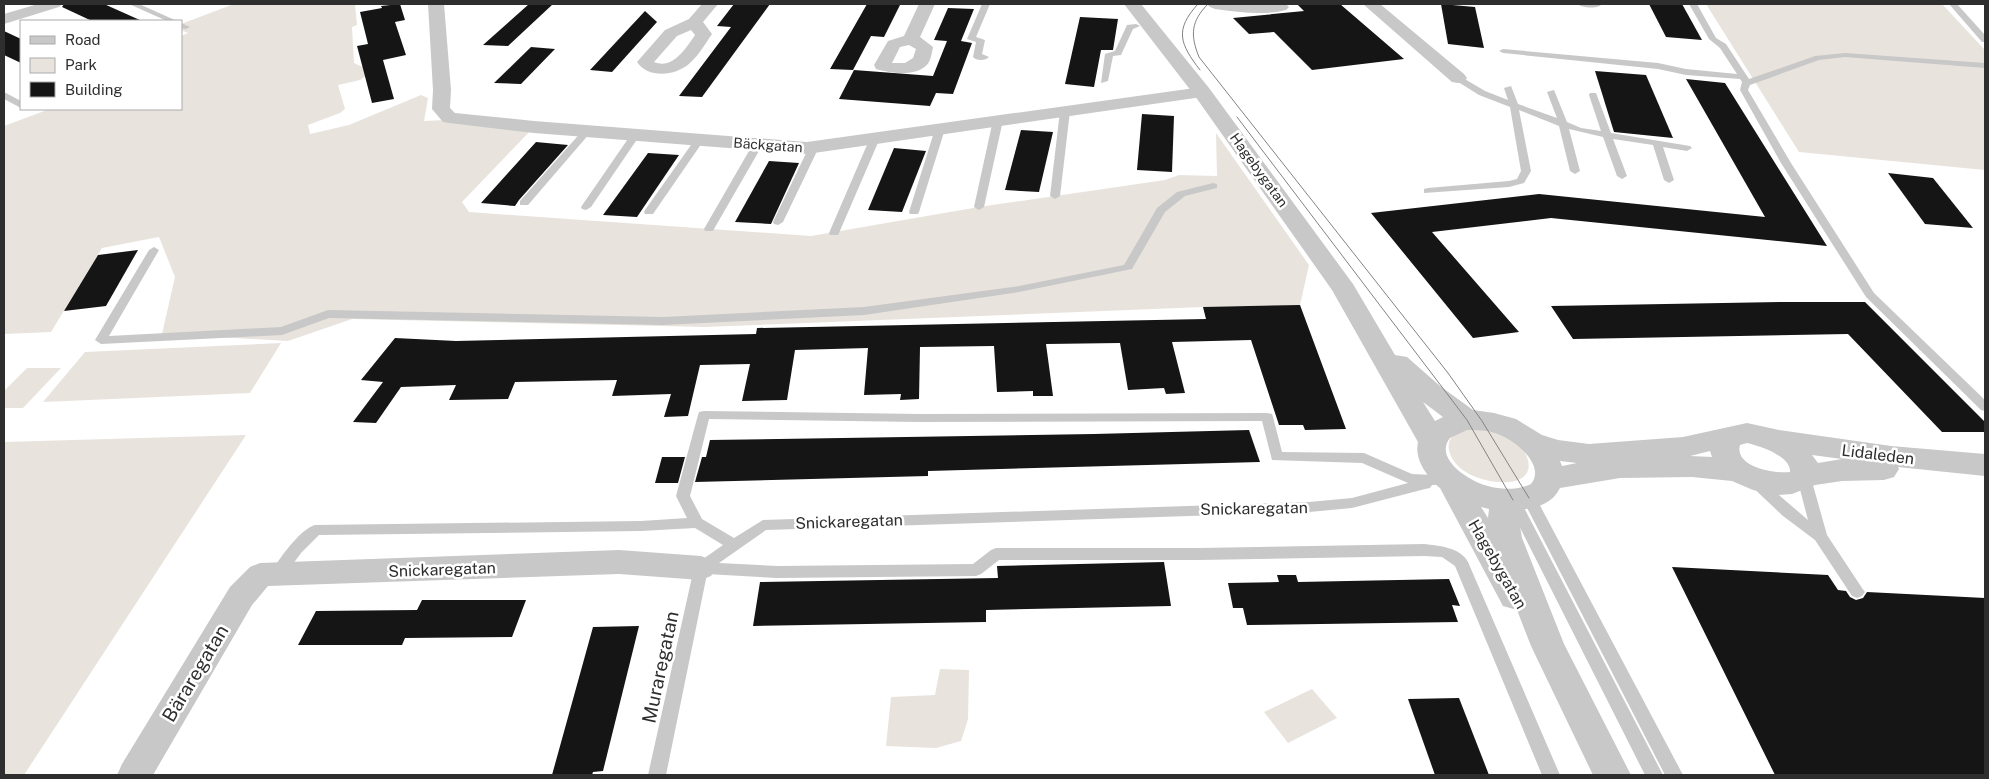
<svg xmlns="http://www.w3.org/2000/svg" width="1989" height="779" font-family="'Public Sans',sans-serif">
  <rect width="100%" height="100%" fill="#fff"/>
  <g fill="#e9e3dd">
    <polygon points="234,4 355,4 357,25 352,27 354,63 367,69 367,75 360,80 338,85 345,109 340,113 308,125 310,134 349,125 421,95 428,98 424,121 445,120 534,127 462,202 469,212 811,236 979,207 1165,180 1179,175 1217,176 1216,133 1309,265 1300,305 1203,307 705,327 352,319 288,341 162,334 175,277 159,237 102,248 51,332 4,334 4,126 47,110 47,109 181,109 181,36 188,33 181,30 181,24"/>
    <polygon points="1706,4 1942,4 1985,50 1985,170 1799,152"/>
    <polygon points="281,343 250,393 43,402 85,352"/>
    <polygon points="27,368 61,368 23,408 4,408 4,391"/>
    <path d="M1471 428C1483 428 1497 430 1508 436 1528 447 1542 478 1509 482 1488 484 1454 474 1449 450 1448 445 1449 439 1453 436 1457 432 1466 430 1471 428Z"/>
    <polygon points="246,435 24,775 4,775 4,442"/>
    <polygon points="940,669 969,670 968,719 961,741 936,748 886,746 891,697 935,695"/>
    <polygon points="1312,689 1337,718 1288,743 1264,712"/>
  </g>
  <g fill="#151515">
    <polygon points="64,4 104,4 142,21 92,21 62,7"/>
    <polygon points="400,4 405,20 395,22 406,55 383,60 394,99 372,103 357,46 368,44 360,12 382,8 381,6"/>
    <polygon points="529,4 553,4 508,46 483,45"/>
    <polygon points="734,4 770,4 702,97 679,96 731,27 717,26"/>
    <polygon points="867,4 900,5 884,37 871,36 853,70 830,69"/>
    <polygon points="1297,4 1340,4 1404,59 1312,70 1274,32 1249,34 1233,18 1304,11"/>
    <polygon points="1441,4 1475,7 1484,48 1448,44"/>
    <polygon points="1649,4 1682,4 1702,40 1666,37"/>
    <polygon points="948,8 974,9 961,41 972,43 953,94 936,93 930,106 839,99 854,70 933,76 947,41 934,40"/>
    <polygon points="645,11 657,22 612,72 590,70"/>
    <polygon points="1080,17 1118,19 1113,50 1101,50 1094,87 1065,84"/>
    <polygon points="4,31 21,39 21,63 4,55"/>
    <polygon points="531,47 555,49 521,84 494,83"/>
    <polygon points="1595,71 1646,75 1673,138 1614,132"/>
    <polygon points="1686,79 1725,83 1827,246 1551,218 1432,232 1519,332 1473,338 1371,213 1539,194 1765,217"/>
    <polygon points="1142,114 1174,116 1172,172 1137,170"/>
    <polygon points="1021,130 1053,132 1039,192 1005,190"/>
    <polygon points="536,142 568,145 519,200 515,206 481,203"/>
    <polygon points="894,148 926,151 902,212 868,210"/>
    <polygon points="648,153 679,155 637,217 603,215"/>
    <polygon points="769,161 799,163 771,224 735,222"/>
    <polygon points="1888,173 1933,178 1973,228 1925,224"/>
    <polygon points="138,250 106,306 64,311 98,255"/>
    <polygon points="1784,302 1865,302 1985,422 1985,432 1942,432 1848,334 1573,339 1551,306"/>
    <polygon points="1300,305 1346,429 1305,430 1303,425 1279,425 1251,340 1172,342 1185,393 1166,394 1164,388 1128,390 1120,343 1046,344 1053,396 1033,396 1033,391 997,392 994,346 920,347 919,399 900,400 901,394 864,395 868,348 795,350 787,400 742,401 750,364 700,365 688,416 664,417 671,394 612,396 617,380 515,382 508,399 449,400 456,385 401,387 376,423 353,422 383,382 361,380 395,338 456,341 756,334 757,328 1206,319 1203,307"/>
    <polygon points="1249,430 1260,462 928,471 928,476 695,482 702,457 706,457 710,440 1094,434"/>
    <polygon points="662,457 685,457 678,483 655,483"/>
    <polygon points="1164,562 1171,606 986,610 986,622 753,626 760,582 998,578 997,566"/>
    <polygon points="1672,567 1828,575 1838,590 1846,591 1850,597 1856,600 1863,598 1867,592 1985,598 1985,775 1775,775"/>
    <polygon points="1277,575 1296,575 1298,582 1449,579 1460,606 1452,605 1458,622 1247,625 1243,608 1233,608 1228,583 1279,582"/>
    <polygon points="422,600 526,600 512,637 405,638 402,645 298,645 316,611 417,610"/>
    <polygon points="639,626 603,771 593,772 592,775 552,775 593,627"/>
    <polygon points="1459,698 1489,775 1435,775 1408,699"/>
  </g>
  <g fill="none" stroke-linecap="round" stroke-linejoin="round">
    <g fill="#c8c8c8" fill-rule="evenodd">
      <polygon points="129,4 139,4 177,21 167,21"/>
      <path d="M982 4H990L976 37 985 40 982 54 989 57C986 61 976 61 973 57L976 42 967 39Z"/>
      <path d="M1577 4H1600L1601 5C1596 9 1582 8 1577 4Z"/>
      <polygon points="1689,4 1697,4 1716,38 1726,44 1749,79 1815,56 1845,53 1985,63 1985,68 1845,57 1819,60 1750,85 1748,90 1791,163 1874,293 1985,400 1985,411 1981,410 1866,297 1781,163 1740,90 1742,82 1740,79 1686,75 1658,69 1503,53 1499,51 1503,49 1658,63 1686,69 1737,74 1720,48 1709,39"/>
      <polygon points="1949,4 1957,4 1985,35 1985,42 1982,42"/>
      <polygon points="181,23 190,27 186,29 181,28"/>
      <polygon points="1136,24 1140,26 1133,29 1121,55 1113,56 1108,81 1101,83 1105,54 1115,51 1127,25"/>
      <polygon points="1458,75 1485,91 1508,100 1504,88 1511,86 1518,104 1557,118 1547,92 1554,90 1567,122 1581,128 1601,131 1589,95 1590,93 1596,93 1611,133 1690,146 1692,148 1687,151 1663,147 1674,180 1669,183 1664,180 1653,145 1613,139 1627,176 1622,179 1617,176 1603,137 1569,129 1580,171 1575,174 1570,171 1559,126 1519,110 1531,171 1524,183 1509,187 1424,193 1424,189 1428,188 1509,181 1517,179 1521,171 1510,107 1479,95 1455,80 1454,78"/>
      <polygon points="4,92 21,101 21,108 4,99"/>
      <polygon points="1065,108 1070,111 1060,196 1055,199 1050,196 1060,111"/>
      <polygon points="998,117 1003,120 984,207 979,210 974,207 993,120"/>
      <polygon points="940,126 945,129 919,212 918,214 910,214 909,212 935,129"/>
      <polygon points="587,128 590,129 590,133 528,205 520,205 520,201 584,129"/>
      <polygon points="635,132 640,135 591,207 586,210 582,209 581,207 632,133"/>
      <polygon points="875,135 880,138 839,233 838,235 830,235 829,233 870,138"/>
      <polygon points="699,137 704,140 653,214 645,214 644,212 645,210 696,138"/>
      <polygon points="758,141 763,144 714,229 713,231 705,231 704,229 753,144"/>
      <polygon points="814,144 819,147 783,222 778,225 774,224 773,222 809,147"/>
      <polygon points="1213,183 1217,184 1217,188 1185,196 1165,212 1132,269 1019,292 864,315 663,325 329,318 282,335 101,344 95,340 149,250 154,247 159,250 109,336 281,327 328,310 663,317 864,307 1019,286 1124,265 1157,208 1177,192"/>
      <path d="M704 411 919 414 1267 413 1272 414 1273 417 1282 452 1364 453 1412 474 1453 476 1455 480 1453 484 1432 485 1430 488 1425 489 1352 508 1309 512 766 530 719 563 777 566 973 564 991 550 996 548H1198L1424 544C1439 546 1460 547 1468 562L1560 775H1542L1455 566 1442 557 1424 556 1198 560H999L981 574 976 576 777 578 707 574 666 775H648L694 568 696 564 723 545 695 528 641 531 319 535 301 553 282 579 277 581 272 579 270 575C277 561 300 529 315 525L641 521 687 518 676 496 698 415 699 412ZM709 419 919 422 1262 421 1272 460 1362 463 1408 483 1352 498 1309 502 763 520 734 538 702 519 690 496Z"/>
      <polygon points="1804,473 1809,474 1811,478 1827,535 1862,588 1865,592 1862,596 1857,598 1852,596 1815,540 1783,516 1747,482 1749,478 1759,478 1808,520 1797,478 1799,474"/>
      <polygon points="1529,493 1534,494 1536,498 1683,775 1665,775 1522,498 1524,494"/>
      <polygon points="1513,495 1518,496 1520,500 1663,775 1645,775 1506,500 1508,496"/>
    </g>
    <g fill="#c8c8c8" fill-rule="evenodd">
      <polygon points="38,4 62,4 59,7 4,24 4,14"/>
      <polygon points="428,4 444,4 451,90 450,108 455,113 534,121 807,142 1202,87 1208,88 1211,92 1208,96 1202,97 807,154 534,133 449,123 443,122 432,109 433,90"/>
      <path d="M702 4H718L703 22 712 34C705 44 699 55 690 63 676 76 648 79 637 62L665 30 689 19ZM691 30 695 35C686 48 673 70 654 62L677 36Z"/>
      <path d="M919 4H935L920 37 933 47C932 52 931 58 929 62 919 78 890 73 876 69L874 65 888 41 904 36ZM909 45 916 49 913 58 905 63H892L900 47Z"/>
      <path d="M1207 4H1286L1289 7 1286 10C1263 16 1239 12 1215 9L1210 7Z"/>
      <polygon points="1363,4 1380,4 1464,74 1467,78 1464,82 1458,83 1452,82"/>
      <polygon points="619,550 701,556 711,560 716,568 711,576 701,580 619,574 268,586 252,605 153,775 117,775 122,764 230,587 250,567 260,563"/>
    </g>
    <path fill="#c8c8c8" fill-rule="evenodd" d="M1124 4H1141L1209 88 1353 284 1395 355 1407 357 1440 386 1473 410 1494 413 1516 419 1542 435 1558 440 1589 444 1683 437 1747 423 1779 430 1891 446 1985 454V476L1898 467 1899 469 1894 477 1884 480 1842 481 1815 485 1792 494 1778 495 1753 490 1732 481 1692 477 1620 478 1560 488C1552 504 1537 508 1519 510V521L1522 538 1564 644 1631 775H1593L1531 646 1517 610 1503 606 1440 488C1427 477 1414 459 1418 442L1332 290 1195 96ZM1423 402 1443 417 1435 421ZM1467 430C1476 430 1486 430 1495 433 1512 438 1547 464 1531 484 1518 490 1501 490 1488 486 1471 482 1433 459 1450 438ZM1747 443C1760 446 1791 456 1790 472 1774 474 1734 467 1740 445ZM1710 451 1712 457 1690 456ZM1812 455 1842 459 1818 463ZM1560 461 1577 463 1562 466ZM1481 507 1489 509 1488 518Z"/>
    <g stroke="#838383" stroke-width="1">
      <path d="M1198 4C1174 30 1180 44 1200 70"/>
      <path d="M1208 4C1191 21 1190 35 1199 57L1448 373 1482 421 1529 498"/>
      <polyline points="1237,117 1467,420 1513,500"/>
    </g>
  </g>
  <g text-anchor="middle" stroke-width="5" stroke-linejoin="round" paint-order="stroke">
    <g font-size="14" fill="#2e2e2e" stroke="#fff">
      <text transform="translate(768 145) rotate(4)" y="5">Bäckgatan</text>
      <text transform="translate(1259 170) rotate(54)" y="5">Hagebygatan</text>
    </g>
    <g font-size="16" fill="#2e2e2e" stroke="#fff">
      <text transform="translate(1878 454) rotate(7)" y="6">Lidaleden</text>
      <text transform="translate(1254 508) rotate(-1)" y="6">Snickaregatan</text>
      <text transform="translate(849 521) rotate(-2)" y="6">Snickaregatan</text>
      <text transform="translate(1498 564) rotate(60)" y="6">Hagebygatan</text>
      <text transform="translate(442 569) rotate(-2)" y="6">Snickaregatan</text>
    </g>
    <g font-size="19" fill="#2e2e2e" stroke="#fff">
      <text transform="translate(660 667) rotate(-78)" y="7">Muraregatan</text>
      <text transform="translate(195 673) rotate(-59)" y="7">Bäraregatan</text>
    </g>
  </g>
  <rect width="1989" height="779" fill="none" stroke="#2e2e2e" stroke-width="10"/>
  <rect x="20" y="20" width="162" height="90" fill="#ffffff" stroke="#ababab"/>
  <rect x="30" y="36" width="25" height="8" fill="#c8c8c8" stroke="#ababab"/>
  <text x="65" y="45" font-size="15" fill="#2e2e2e">Road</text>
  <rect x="30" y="58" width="25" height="15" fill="#e9e3dd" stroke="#ababab"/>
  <text x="65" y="70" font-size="15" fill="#2e2e2e">Park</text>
  <rect x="30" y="82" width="25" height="15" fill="#151515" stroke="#ababab"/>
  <text x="65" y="95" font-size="15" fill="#2e2e2e">Building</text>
</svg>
